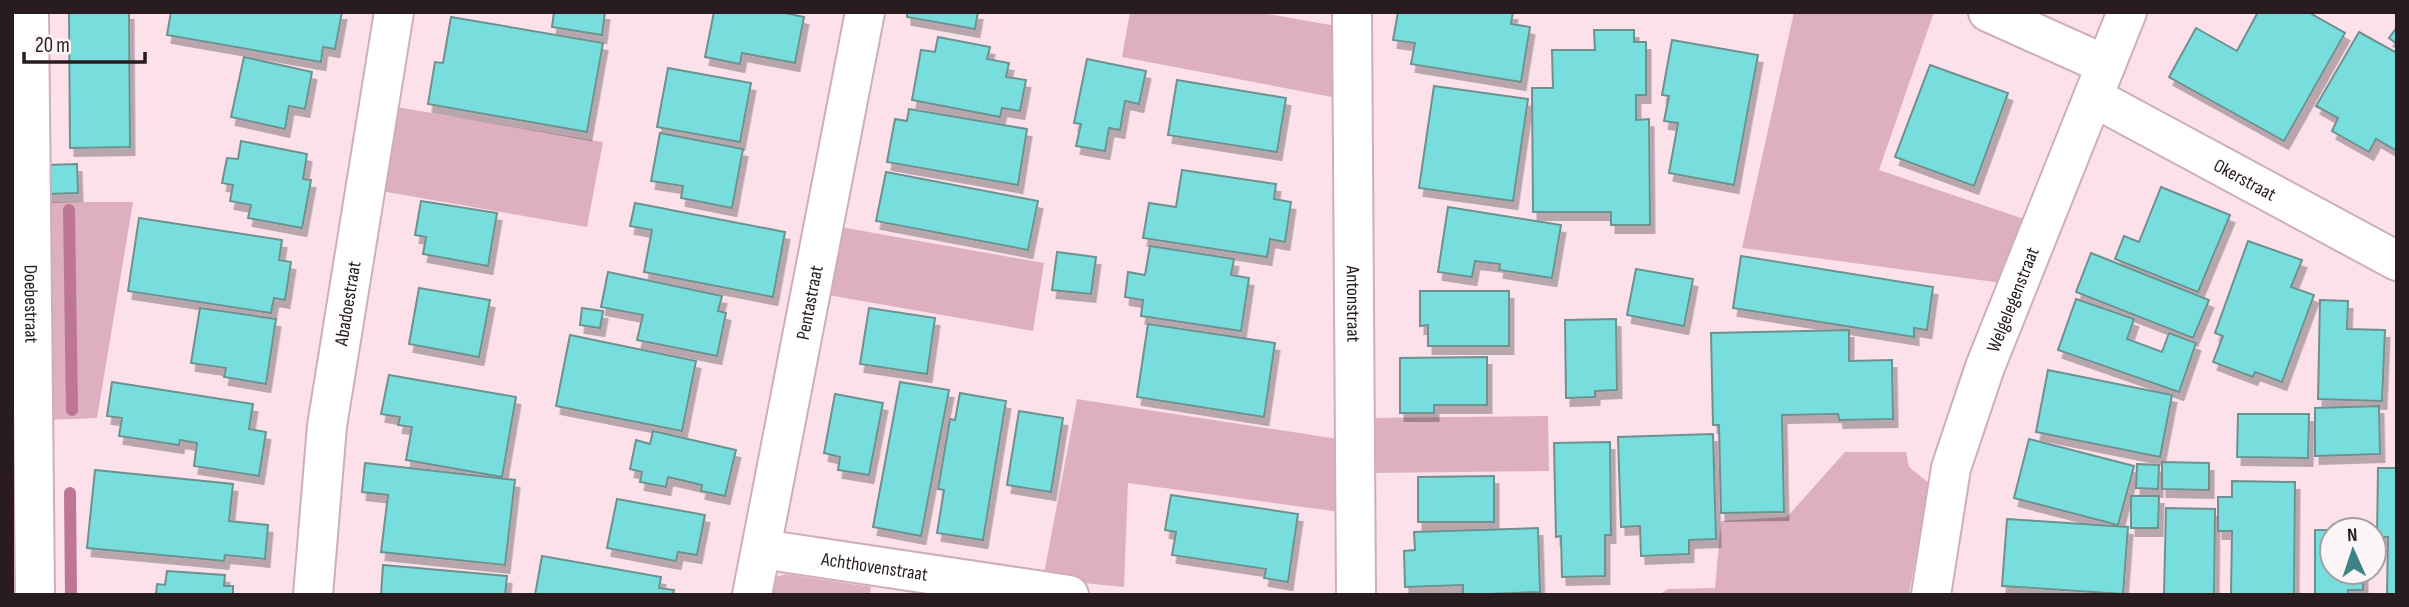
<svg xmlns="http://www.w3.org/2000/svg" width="2409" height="607" font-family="'Sofia Sans Condensed',sans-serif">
  <defs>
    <filter id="shadow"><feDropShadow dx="4.5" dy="8" stdDeviation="0" flood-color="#0004"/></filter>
  </defs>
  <rect width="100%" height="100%" fill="#fce1eb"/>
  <g fill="#ddafc0">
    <polygon points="1130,12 1257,12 1336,26 1337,98 1122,57"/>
    <polygon points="1794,12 1934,12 1879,170 2027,220 2002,283 1742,248"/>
    <polygon points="396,107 603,142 587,227 381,191"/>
    <polygon points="44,202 133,202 97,418 48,420"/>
    <polygon points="840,227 1044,263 1033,331 828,295"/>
    <polygon points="1077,399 1338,439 1340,512 1128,483 1124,587 1043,579"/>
    <polygon points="1548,416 1549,471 1369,473 1368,418"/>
    <polygon points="1845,452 1906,452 1909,467 1929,483 1909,595 1659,595 1668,589 1715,588 1721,521 1787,517"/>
    <polygon points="786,574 871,587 870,595 770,595 773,578"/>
  </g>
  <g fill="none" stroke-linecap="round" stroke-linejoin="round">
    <g stroke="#bd7793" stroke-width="12">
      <polyline points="69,210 72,410"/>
      <polyline points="70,493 71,595"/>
    </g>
  </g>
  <g fill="#78dedd" stroke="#6e9190" stroke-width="2" filter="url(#shadow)">
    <polygon points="69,12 129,12 130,147 70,148"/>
    <polygon points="171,12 342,12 335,49 323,47 321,62 167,35"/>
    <polygon points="554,12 605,12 602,35 552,27"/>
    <polygon points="714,12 781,12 804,17 795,63 742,53 740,64 705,57"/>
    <polygon points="907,12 978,12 975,29 907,17"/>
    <polygon points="1398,12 1513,12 1511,24 1530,27 1521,82 1411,64 1415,43 1393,40"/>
    <polygon points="2258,12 2308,12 2345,33 2284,141 2169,77 2196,28 2237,51"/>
    <polygon points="451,17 603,43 587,132 428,104 435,62 443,63"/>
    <polygon points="2397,27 2397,44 2389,38"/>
    <polygon points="1594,30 1634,30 1634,42 1646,42 1646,95 1636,95 1636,120 1649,119 1650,225 1611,225 1611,212 1533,212 1532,88 1553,88 1552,50 1595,50"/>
    <polygon points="2359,32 2397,53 2397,151 2376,139 2369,152 2332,131 2338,118 2316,106"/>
    <polygon points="938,37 990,47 987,59 1009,63 1006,77 1026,80 1020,111 1002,108 1000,117 912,100 921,50 935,52"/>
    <polygon points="1672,40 1758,55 1734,185 1669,173 1678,123 1664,121 1669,96 1662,95"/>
    <polygon points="244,57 312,72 305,109 289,106 285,129 231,117"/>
    <polygon points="1087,59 1146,71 1139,104 1125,101 1120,130 1109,128 1105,151 1076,146 1081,124 1074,123"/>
    <polygon points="1930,65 2008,93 1974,186 1895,157"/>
    <polygon points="668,68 751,83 740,142 657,127"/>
    <polygon points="1177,80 1286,98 1277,152 1168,135"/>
    <polygon points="1434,86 1528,99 1513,201 1419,188"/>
    <polygon points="909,109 1027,129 1018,185 887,162 895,119 907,121"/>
    <polygon points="660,133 743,149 732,208 681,198 683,186 651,181"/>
    <polygon points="241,141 307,154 303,179 311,180 302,228 248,218 251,205 230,201 233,185 222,183 227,158 238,159"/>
    <polygon points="77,164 78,193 47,194 46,165"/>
    <polygon points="1182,170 1276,184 1274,199 1291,202 1285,242 1270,239 1267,257 1143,238 1149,203 1176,207"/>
    <polygon points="886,172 1038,201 1028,250 876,221"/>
    <polygon points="2161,187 2230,215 2198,292 2115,259 2124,236 2139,242"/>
    <polygon points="421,201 497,213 488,266 423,254 426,237 415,235"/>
    <polygon points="635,203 785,232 773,297 644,272 652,230 630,226"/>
    <polygon points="1448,207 1561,225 1552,278 1499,270 1500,264 1475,261 1472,277 1438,272"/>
    <polygon points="139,218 282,240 279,260 291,262 285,300 274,298 271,313 128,291"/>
    <polygon points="2248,241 2302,260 2291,287 2314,295 2282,382 2255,372 2253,377 2213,362 2223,336 2215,333"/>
    <polygon points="1150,246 1234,259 1231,275 1249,278 1241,331 1141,316 1143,300 1125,297 1128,272 1145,275"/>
    <polygon points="1057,252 1096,257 1091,294 1052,290"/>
    <polygon points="2091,253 2209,300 2193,338 2076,292"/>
    <polygon points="1741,256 1933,287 1927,330 1914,328 1914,337 1733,308"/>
    <polygon points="1636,269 1693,279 1684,326 1627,315"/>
    <polygon points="608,272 722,296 718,311 726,313 717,356 637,340 643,315 601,307"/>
    <polygon points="419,288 490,300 479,357 409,344"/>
    <polygon points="1420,291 1509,291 1509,346 1428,346 1428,325 1420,326"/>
    <polygon points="2076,299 2134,319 2127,339 2162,352 2169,333 2196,343 2179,392 2058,350"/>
    <polygon points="2320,300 2348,301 2347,329 2385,330 2382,401 2318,399"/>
    <polygon points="200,308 276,319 266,384 224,377 226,368 191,363"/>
    <polygon points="582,308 603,311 600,328 580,325"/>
    <polygon points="869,308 935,318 927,374 860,364"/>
    <polygon points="1616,319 1617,390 1595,391 1595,397 1566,398 1565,320"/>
    <polygon points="1148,324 1275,343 1264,417 1137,397"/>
    <polygon points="1849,330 1849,361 1892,360 1893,419 1839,420 1838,414 1782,415 1784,512 1721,513 1719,425 1713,425 1711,333"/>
    <polygon points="570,335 696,361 682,431 556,406"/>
    <polygon points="1487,357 1487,405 1434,405 1434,413 1400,413 1400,358"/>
    <polygon points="2048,370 2172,395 2160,457 2036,432"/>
    <polygon points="389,375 516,397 502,477 406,460 412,427 398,425 400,417 381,414"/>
    <polygon points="112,382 253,404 249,429 266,432 259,476 194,466 197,443 180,440 179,445 119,436 122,418 107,416"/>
    <polygon points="900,382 949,390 921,536 873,527"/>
    <polygon points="960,393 1006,401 983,540 937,533 944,490 938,489 950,419 955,420"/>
    <polygon points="835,394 883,403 869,475 838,470 840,457 824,453"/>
    <polygon points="2379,406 2380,454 2315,456 2315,408"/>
    <polygon points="1019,411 1063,418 1051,492 1007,485"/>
    <polygon points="2238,414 2309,414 2308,458 2237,457"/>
    <polygon points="653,431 736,450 725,496 701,491 702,485 668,477 666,487 640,482 642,472 630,469 636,440 650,444"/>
    <polygon points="1713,434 1716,539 1689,540 1689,554 1641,556 1640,526 1621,527 1618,437"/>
    <polygon points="2029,439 2134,466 2118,525 2014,498"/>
    <polygon points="1610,442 1611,535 1605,535 1605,576 1562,577 1561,536 1556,537 1554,443"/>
    <polygon points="2162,462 2209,463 2209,490 2162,489"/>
    <polygon points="365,463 515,480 505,565 381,552 388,495 362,492"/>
    <polygon points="2137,464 2159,465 2158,489 2136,488"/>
    <polygon points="2378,468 2397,468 2397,595 2387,595 2388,537 2377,537"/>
    <polygon points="95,470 233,484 229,521 268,525 265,559 225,555 224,561 87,548"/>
    <polygon points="1494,476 1494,522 1418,522 1418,477"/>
    <polygon points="2232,481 2295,482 2294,595 2231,595 2232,531 2218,531 2218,497 2232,497"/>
    <polygon points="1171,495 1298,514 1288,582 1264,578 1266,569 1172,555 1176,532 1165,530"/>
    <polygon points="2131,496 2159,496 2158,528 2131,528"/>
    <polygon points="617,499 705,515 697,555 678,552 676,561 607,548"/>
    <polygon points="2166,508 2215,509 2214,595 2164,595"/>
    <polygon points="2007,519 2128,527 2123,594 2002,586"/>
    <polygon points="1538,528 1540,592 1463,595 1463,585 1405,587 1404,551 1415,550 1414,532"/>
    <polygon points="2315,530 2363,530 2332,530 2332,572 2363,572 2363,590 2348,590 2348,595 2315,595"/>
    <polygon points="542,556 661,577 659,588 674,590 673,595 535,595"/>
    <polygon points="383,565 507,576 505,595 381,595"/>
    <polygon points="167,571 225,575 224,586 233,586 233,595 156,595 157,584 165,585"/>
  </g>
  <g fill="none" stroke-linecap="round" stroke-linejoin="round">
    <defs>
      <g id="street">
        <path id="s1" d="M29 12 35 595"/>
        <path id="s2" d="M1352 12 1356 595"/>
        <polyline points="1988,12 2106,65"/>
        <path id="s3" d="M2093 97 2397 261"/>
        <path id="s4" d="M762 549 1069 595"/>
        <path id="s5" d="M313 595 327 426 394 12"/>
        <path id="s6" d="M752 595 865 12"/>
        <path id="s7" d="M1931 595 1951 468 1985 367 2127 12"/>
      </g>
    </defs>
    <use href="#street" stroke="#cdaeba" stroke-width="42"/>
    <use href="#street" stroke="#fff" stroke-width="38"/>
  </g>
  <g text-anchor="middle" stroke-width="5" stroke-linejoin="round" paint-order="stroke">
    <g font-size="19" fill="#281c21" stroke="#fbf5f7">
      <text dy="7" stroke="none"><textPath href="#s3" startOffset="173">Okerstraat</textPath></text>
      <text dy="7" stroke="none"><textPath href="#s7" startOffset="308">Welgelegenstraat</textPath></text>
      <text dy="7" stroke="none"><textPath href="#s5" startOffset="294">Abadoestraat</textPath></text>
      <text dy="7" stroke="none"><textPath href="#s1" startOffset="292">Doebestraat</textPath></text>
      <text dy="7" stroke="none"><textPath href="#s6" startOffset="298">Pentastraat</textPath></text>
      <text dy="7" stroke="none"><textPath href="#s2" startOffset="292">Antonstraat</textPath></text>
      <text dy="7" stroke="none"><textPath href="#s4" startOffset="114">Achthovenstraat</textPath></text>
    </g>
  </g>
  <rect width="2409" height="607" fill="none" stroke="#281c21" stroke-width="28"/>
  <g transform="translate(2353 551) rotate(357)"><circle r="33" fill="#fbf5f7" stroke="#a79ea1" stroke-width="2"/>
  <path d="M0-5L12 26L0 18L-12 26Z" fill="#3b8483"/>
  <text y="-10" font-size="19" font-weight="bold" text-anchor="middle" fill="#281c21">N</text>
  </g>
  <path d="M24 52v10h121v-10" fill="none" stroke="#281c21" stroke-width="3.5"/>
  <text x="35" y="52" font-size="21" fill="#281c21" stroke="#fbf5f7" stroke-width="5" paint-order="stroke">20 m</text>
</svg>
